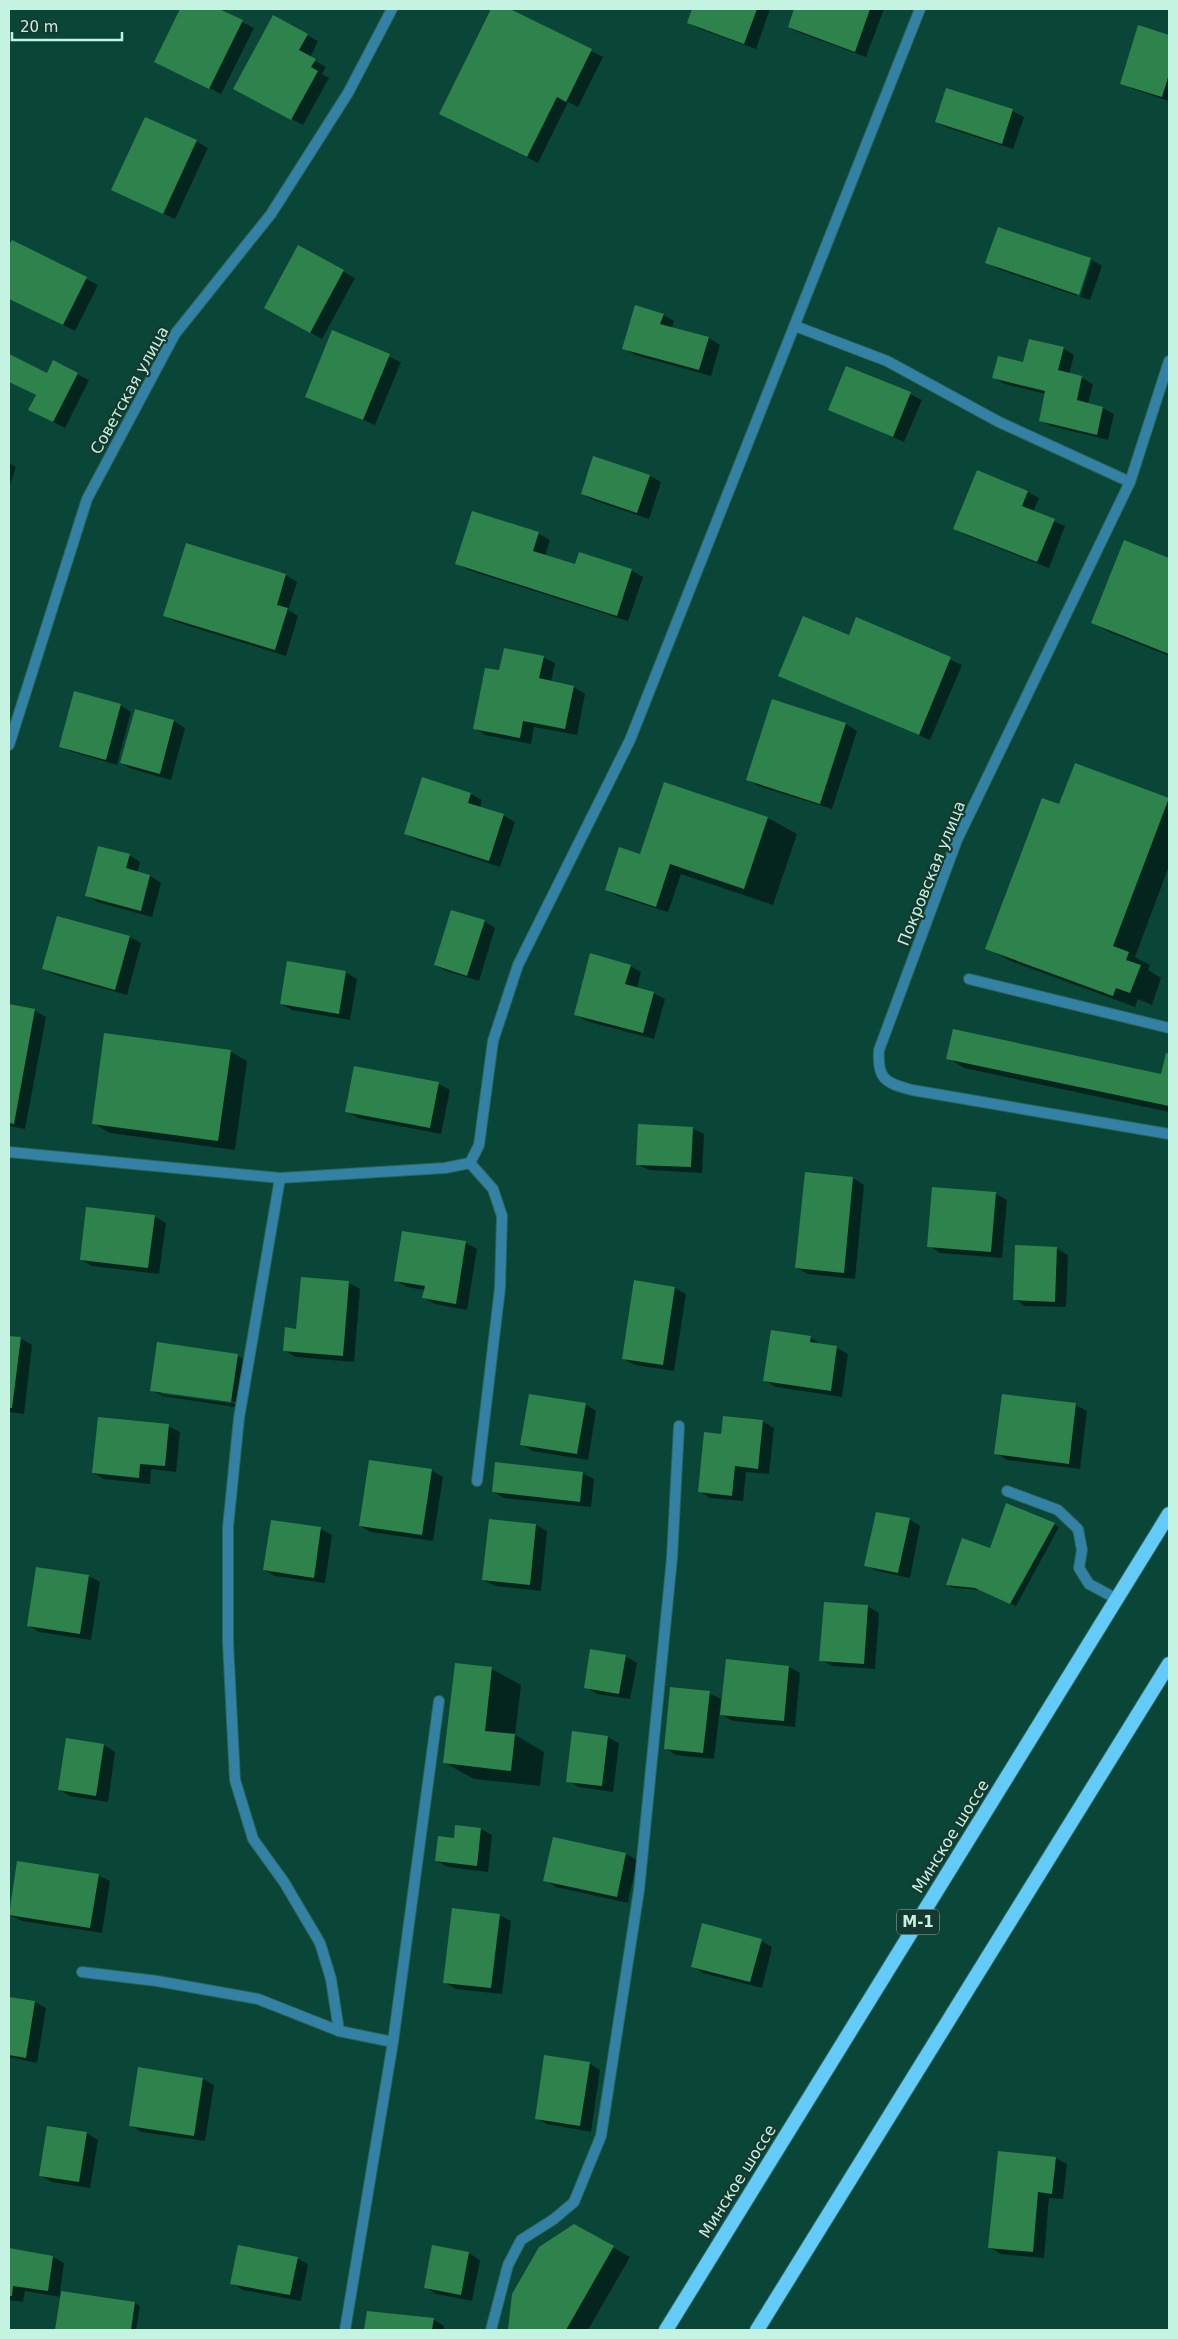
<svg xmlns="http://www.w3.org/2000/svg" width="1178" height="2339" font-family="'DejaVu Sans',sans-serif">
  <rect width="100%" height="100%" fill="#094637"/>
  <g fill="#0007" fill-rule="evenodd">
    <polygon points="181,9 216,9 254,28 221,94 156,61"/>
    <polygon points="493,9 507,9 603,57 578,107 568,102 538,163 440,114"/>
    <polygon points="693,9 770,9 756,49 700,29 688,23"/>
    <polygon points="796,9 884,9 866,57 800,33 789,27"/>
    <polygon points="1139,26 1169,36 1169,101 1133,89 1122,83"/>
    <polygon points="307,35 318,41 310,58 326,67 322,74 329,78 303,125 246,95"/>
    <polygon points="1012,111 1024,117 1013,149 948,128 936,122"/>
    <polygon points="196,141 208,148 175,219 113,190"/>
    <polygon points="999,228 1091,259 1077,296 998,269 987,262"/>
    <polygon points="12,241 98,285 75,331 9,298 9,248"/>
    <polygon points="299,247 355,278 322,339 266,308"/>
    <polygon points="1092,260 1102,266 1090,300 1080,297"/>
    <polygon points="663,315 674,321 672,328 709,338 720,345 711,376 635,355 624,348"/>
    <polygon points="333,332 401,362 375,425 306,396"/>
    <polygon points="1063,348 1074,355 1069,374 1082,378 1093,384 1088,404 1103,408 1114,414 1108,440 1051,426 1040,420 1046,394 1005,384 994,378"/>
    <polygon points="10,355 48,374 77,374 89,380 65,428 41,416 37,396 9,381"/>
    <polygon points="910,394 922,400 904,442 830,410"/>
    <polygon points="9,463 16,467 9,487"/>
    <polygon points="650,476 661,482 649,519 593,500 582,494"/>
    <polygon points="1028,492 1039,498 1033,512 1065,526 1049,568 966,535 955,529"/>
    <polygon points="473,512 539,534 550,540 545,556 576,566 631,570 643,577 628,621 468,570 457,563"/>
    <polygon points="1124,542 1169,560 1169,656 1109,632 1093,623"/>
    <polygon points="286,575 297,582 288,610 298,616 286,656 176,622 165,616"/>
    <polygon points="857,619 962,665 930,740 780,675 850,637"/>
    <polygon points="543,657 555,663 551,682 574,687 585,694 577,735 534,727 531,744 485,735 474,728 500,672"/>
    <polygon points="773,700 846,724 857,731 832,809 758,786 747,779"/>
    <polygon points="120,705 131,712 117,765 72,752 60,746"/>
    <polygon points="135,711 174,721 185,728 171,780 132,769 121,763"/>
    <polygon points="1075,765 1169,800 1169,866 1135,957 1150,965 1148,970 1161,978 1152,1005 1138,999 1135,1007 1008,960 987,948 1060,806"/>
    <polygon points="423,779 471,794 482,800 480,808 503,815 515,822 500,867 417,840 406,834"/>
    <polygon points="665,783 768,818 797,834 773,905 681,874 668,912 617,896 606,889 640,855"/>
    <polygon points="129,855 140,862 137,873 150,876 161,883 152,917 97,902 86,895"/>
    <polygon points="58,918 130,937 141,943 127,995 55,975 44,969"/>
    <polygon points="484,921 495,928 479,981 446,971 435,965"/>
    <polygon points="630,966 641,972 637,988 653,993 665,999 654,1039 586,1021 575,1014"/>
    <polygon points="345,972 357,979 350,1020 292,1010 281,1004"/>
    <polygon points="9,1006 35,1011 46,1017 25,1129 9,1126"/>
    <polygon points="231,1052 247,1061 235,1150 110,1133 93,1123"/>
    <polygon points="1167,1054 1169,1055 1169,1112 964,1068 948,1058 1162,1076"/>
    <polygon points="439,1084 450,1090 441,1134 358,1118 346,1111"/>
    <polygon points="692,1128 704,1134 702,1173 649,1170 637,1164"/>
    <polygon points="806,1173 853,1178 864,1185 855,1279 808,1274 796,1268"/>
    <polygon points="996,1194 1007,1200 1002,1258 940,1253 929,1246"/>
    <polygon points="154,1216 166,1223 159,1274 92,1266 81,1260"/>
    <polygon points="466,1243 477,1249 467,1310 435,1304 424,1298 425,1290 407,1287 395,1280"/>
    <polygon points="1056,1248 1068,1255 1066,1307 1025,1306 1014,1299"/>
    <polygon points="635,1282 675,1288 686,1294 674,1371 635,1365 624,1359"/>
    <polygon points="349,1283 360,1289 354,1362 296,1357 285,1351 297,1330"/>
    <polygon points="9,1337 20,1338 32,1345 24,1414 9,1412"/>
    <polygon points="810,1337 821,1345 837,1348 848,1354 842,1397 776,1387 765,1381"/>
    <path d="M158 1344 238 1356 249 1362 242 1408 162 1396 151 1390ZM161 1391 237 1402V1404L161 1394Z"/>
    <polygon points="585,1404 596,1411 588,1460 533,1451 522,1445"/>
    <polygon points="1076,1405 1087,1411 1080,1469 1007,1460 996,1453"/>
    <polygon points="762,1421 774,1428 769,1474 746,1472 743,1501 710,1498 699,1491 722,1436"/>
    <polygon points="168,1426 180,1432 176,1472 151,1469 150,1484 104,1479 93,1473"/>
    <polygon points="496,1464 583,1473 594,1479 591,1507 504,1498 493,1492"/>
    <polygon points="431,1470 443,1477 433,1541 371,1532 360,1526"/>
    <polygon points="909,1519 920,1526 910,1578 877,1571 866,1565"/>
    <polygon points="1054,1524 1059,1527 1016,1606 982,1590 953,1588 947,1585 990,1549"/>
    <polygon points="536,1525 547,1531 541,1591 495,1586 483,1580"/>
    <polygon points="321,1529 332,1535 325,1583 275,1576 264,1570"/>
    <polygon points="89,1576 100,1582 91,1640 39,1632 28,1625"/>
    <polygon points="868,1606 879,1613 875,1669 832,1666 821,1660"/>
    <polygon points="625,1656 637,1663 630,1699 597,1694 586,1687"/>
    <polygon points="727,1661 789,1667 800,1673 795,1727 733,1721 722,1715"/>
    <polygon points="492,1669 521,1685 515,1735 544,1752 540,1786 474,1779 445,1763"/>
    <polygon points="709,1693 721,1699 714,1759 676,1755 665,1748"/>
    <polygon points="608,1737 619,1743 613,1792 579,1787 568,1781"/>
    <polygon points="67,1739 104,1745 115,1752 108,1802 70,1796 59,1790"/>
    <polygon points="481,1829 492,1835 488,1872 448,1867 436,1861 455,1840"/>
    <polygon points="554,1838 626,1854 637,1860 628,1903 556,1887 545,1880"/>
    <polygon points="98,1875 110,1881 102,1933 22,1921 10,1915"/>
    <polygon points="499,1915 511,1921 502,1994 456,1989 444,1982"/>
    <polygon points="761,1941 772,1947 762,1988 703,1973 692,1966"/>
    <polygon points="9,1998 35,2002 46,2008 37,2063 9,2057"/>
    <polygon points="589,2063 600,2070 591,2132 547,2124 536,2118"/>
    <polygon points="203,2079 214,2085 205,2141 141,2132 130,2125"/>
    <polygon points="87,2133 98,2140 90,2188 52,2182 41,2176"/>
    <polygon points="1056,2158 1067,2164 1063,2199 1049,2198 1044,2258 1001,2254 990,2248"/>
    <polygon points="574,2225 630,2257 588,2330 509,2330 513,2295"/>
    <polygon points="9,2250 53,2257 64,2263 60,2292 135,2303 140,2306 136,2330 56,2330 61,2297 25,2291 23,2302 9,2300"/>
    <polygon points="469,2253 480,2260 472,2301 436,2294 425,2287"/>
    <polygon points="297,2258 308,2264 301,2301 243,2290 232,2283"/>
    <polygon points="368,2312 433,2319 444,2326 444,2330 366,2330"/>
  </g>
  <g fill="#2e824b">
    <polygon points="180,9 219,9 243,20 209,89 154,62"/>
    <polygon points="491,9 510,9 592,49 566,102 557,97 527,157 439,114"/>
    <polygon points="692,9 757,9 744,44 687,23"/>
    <polygon points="794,9 870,9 855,52 788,27"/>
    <polygon points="273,15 308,34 299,50 316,59 311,67 318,71 291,120 233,89"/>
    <polygon points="1138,25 1169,35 1169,74 1162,97 1120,84"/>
    <polygon points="946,88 1013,109 1002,144 935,122"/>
    <polygon points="145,117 197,140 163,214 111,190"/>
    <polygon points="998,227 1091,258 1079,295 985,263"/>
    <polygon points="12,240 87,277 63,325 9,299 9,245"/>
    <polygon points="298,245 344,270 310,333 264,308"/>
    <polygon points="635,305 664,314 660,324 709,337 699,370 622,349"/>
    <polygon points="332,330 390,354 363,420 305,397"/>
    <polygon points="1029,339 1064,347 1058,370 1082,376 1077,400 1103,407 1097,435 1039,421 1045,391 992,378 998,356 1023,362"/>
    <polygon points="9,354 47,373 53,360 78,373 53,422 28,410 36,395 9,382"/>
    <polygon points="846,366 911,392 893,437 828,410"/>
    <polygon points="593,456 650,475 637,513 581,494"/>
    <polygon points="977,470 1028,491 1022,506 1055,519 1037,562 953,529"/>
    <polygon points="472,511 539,532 533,551 575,564 579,552 632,569 617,616 455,564"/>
    <polygon points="1124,540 1169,558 1169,654 1091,623"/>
    <polygon points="186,543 286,574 277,605 288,608 275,650 163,616"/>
    <polygon points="803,616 849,635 856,617 951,657 919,735 778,676"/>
    <polygon points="504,648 544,656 539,678 574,686 565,729 523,721 520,738 473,729 485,668 499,670"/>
    <polygon points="74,691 121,704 106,760 59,747"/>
    <polygon points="772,699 846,723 820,804 746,780"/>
    <polygon points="135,709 174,720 160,774 120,763"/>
    <polygon points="1075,763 1169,798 1113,946 1129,952 1126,960 1141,965 1130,993 1116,988 1113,996 985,949 1042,798 1059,804"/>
    <polygon points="422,777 471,793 468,803 504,814 489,861 404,834"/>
    <polygon points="664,782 768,817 744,889 670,864 656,907 605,890 619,847 640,854"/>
    <polygon points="98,846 130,854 126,868 150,875 141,911 85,896"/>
    <polygon points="451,910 485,920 467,976 434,965"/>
    <polygon points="57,916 130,936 115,990 42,969"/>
    <polygon points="590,953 631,965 625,984 654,992 643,1033 574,1015"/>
    <polygon points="287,961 346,971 339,1014 280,1004"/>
    <polygon points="9,1004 35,1009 14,1124 9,1123"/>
    <polygon points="953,1029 1161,1074 1166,1053 1169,1054 1169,1106 946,1059"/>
    <polygon points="104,1033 231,1050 218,1141 92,1124"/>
    <polygon points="354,1066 439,1082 430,1128 345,1112"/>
    <polygon points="638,1124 693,1127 691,1167 636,1165"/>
    <polygon points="805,1172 853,1177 844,1273 795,1268"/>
    <polygon points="932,1187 996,1192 991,1252 927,1247"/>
    <polygon points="86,1207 155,1215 148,1268 80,1260"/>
    <polygon points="402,1231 466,1241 456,1304 422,1298 425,1286 394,1281"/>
    <polygon points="1015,1245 1057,1247 1055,1302 1013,1300"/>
    <polygon points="301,1277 349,1281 343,1356 283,1351 285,1327 296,1329"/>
    <polygon points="634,1280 675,1287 663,1365 622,1359"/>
    <polygon points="771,1330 811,1336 810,1342 837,1346 831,1391 763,1381"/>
    <polygon points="9,1336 21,1337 12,1408 9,1408"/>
    <polygon points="157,1342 238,1354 231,1402 150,1391"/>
    <polygon points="529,1394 586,1403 577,1454 520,1445"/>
    <polygon points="1002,1394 1076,1403 1069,1464 994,1454"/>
    <polygon points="723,1416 763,1420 758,1469 735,1466 732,1496 698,1492 704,1432 721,1434"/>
    <polygon points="98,1417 169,1424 165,1466 140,1464 139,1478 92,1473"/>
    <polygon points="369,1460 432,1469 422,1535 359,1526"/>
    <polygon points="495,1462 583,1472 580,1502 492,1492"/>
    <polygon points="1006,1503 1055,1523 1010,1604 975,1588 946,1585 962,1538 990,1548"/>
    <polygon points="876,1512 910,1518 898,1573 864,1566"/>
    <polygon points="489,1519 536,1524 530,1585 482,1580"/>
    <polygon points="271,1520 321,1527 314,1578 263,1570"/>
    <polygon points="36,1567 89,1575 80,1634 27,1626"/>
    <polygon points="824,1602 868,1605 864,1664 819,1661"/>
    <polygon points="590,1649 626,1655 619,1694 584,1688"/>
    <polygon points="726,1659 789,1666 784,1721 720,1715"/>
    <polygon points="455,1663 492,1667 485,1731 515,1734 511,1771 443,1763"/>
    <polygon points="670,1687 710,1691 703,1753 664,1749"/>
    <polygon points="572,1731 608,1736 602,1786 566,1782"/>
    <polygon points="66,1738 104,1744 96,1796 58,1790"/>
    <polygon points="455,1825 481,1828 477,1866 435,1861 438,1836 454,1838"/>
    <polygon points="553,1837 626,1853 617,1897 543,1881"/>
    <polygon points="17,1861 99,1874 90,1928 9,1915"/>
    <polygon points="452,1908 500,1914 491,1988 443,1983"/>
    <polygon points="702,1923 762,1939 750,1982 691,1967"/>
    <polygon points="9,1997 35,2001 26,2058 9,2055"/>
    <polygon points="544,2055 590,2062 580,2126 535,2119"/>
    <polygon points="138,2067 203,2078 194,2136 129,2126"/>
    <polygon points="47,2126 87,2132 79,2182 39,2176"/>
    <polygon points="998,2151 1056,2157 1052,2194 1038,2192 1033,2252 988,2248"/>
    <polygon points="574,2224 614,2246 566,2330 508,2330 512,2294 539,2247"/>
    <polygon points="238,2245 298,2257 290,2295 230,2284"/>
    <polygon points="432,2245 469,2252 461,2295 424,2288"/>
    <polygon points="9,2248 53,2256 48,2291 13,2286 12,2296 9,2296"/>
    <polygon points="61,2291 135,2302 131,2330 55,2330"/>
    <polygon points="367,2311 434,2318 432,2330 364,2330"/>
  </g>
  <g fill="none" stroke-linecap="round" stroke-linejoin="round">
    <defs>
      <g id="service">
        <polyline points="795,326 887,361 999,422 1130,482"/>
        <polyline points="969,979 1169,1028"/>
        <polyline points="9,1152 280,1178 445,1168 470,1163"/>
        <polyline points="470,1163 479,1145 493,1041 518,965 630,740 920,9"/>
        <polyline points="470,1163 493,1189 502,1216 500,1288 477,1481"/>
        <polyline points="280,1178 239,1418 228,1527 228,1643 235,1780 253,1839 284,1882 320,1943 331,1979 339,2031"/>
        <polyline points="1007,1491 1058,1510 1078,1529 1082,1550 1079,1568 1089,1584 1117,1599"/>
        <polyline points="82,1972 157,1981 258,1999 339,2031 393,2042"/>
        <polyline points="345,2330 393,2042 439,1701"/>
        <polyline points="491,2330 508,2265 521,2240 554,2219 574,2202 601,2136 639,1890 672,1558 679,1426"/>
      </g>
      <g id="minor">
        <path d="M1169 361 1130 482 957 840 879 1050C877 1079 885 1083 912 1090L1169 1134"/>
        <polyline points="9,745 87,499 175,334 271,214 348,93 392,9"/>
      </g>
      <g id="trunk">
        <polyline points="666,2330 1169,1514"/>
        <polyline points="757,2330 1169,1664"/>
      </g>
    </defs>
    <use href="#service" stroke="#2b6556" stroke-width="12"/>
    <use href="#minor" stroke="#2b6556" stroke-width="12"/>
    <use href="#trunk" stroke="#2b6556" stroke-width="16"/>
    <use href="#service" stroke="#3381a5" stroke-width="10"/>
    <use href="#minor" stroke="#3381a5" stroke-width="10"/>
    <use href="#trunk" stroke="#64caf8" stroke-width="14"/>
  </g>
  <g text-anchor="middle" stroke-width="4.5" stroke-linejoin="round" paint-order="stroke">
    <rect fill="#17382f" stroke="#90bbac" stroke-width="1" x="897" y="1909.5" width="42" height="25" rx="4"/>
    <g font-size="15" font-weight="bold" fill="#c4f3e2">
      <text x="918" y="1927">М-1</text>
    </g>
    <g font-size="16" fill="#c4f3e2" stroke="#17382f">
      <text transform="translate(129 390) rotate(-61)" y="6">Советская улица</text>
      <text transform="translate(931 873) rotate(-68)" y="6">Покровская улица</text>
      <text transform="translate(950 1836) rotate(-58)" y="6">Минское шоссе</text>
      <text transform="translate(737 2181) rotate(-58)" y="6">Минское шоссе</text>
    </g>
  </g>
  <rect width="1178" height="2339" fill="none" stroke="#c4f3e2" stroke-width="20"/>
  <path d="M12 32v8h110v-8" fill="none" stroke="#c4f3e2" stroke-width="2.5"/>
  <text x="20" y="32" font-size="15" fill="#c4f3e2" stroke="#17382f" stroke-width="4" paint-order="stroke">20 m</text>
</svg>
